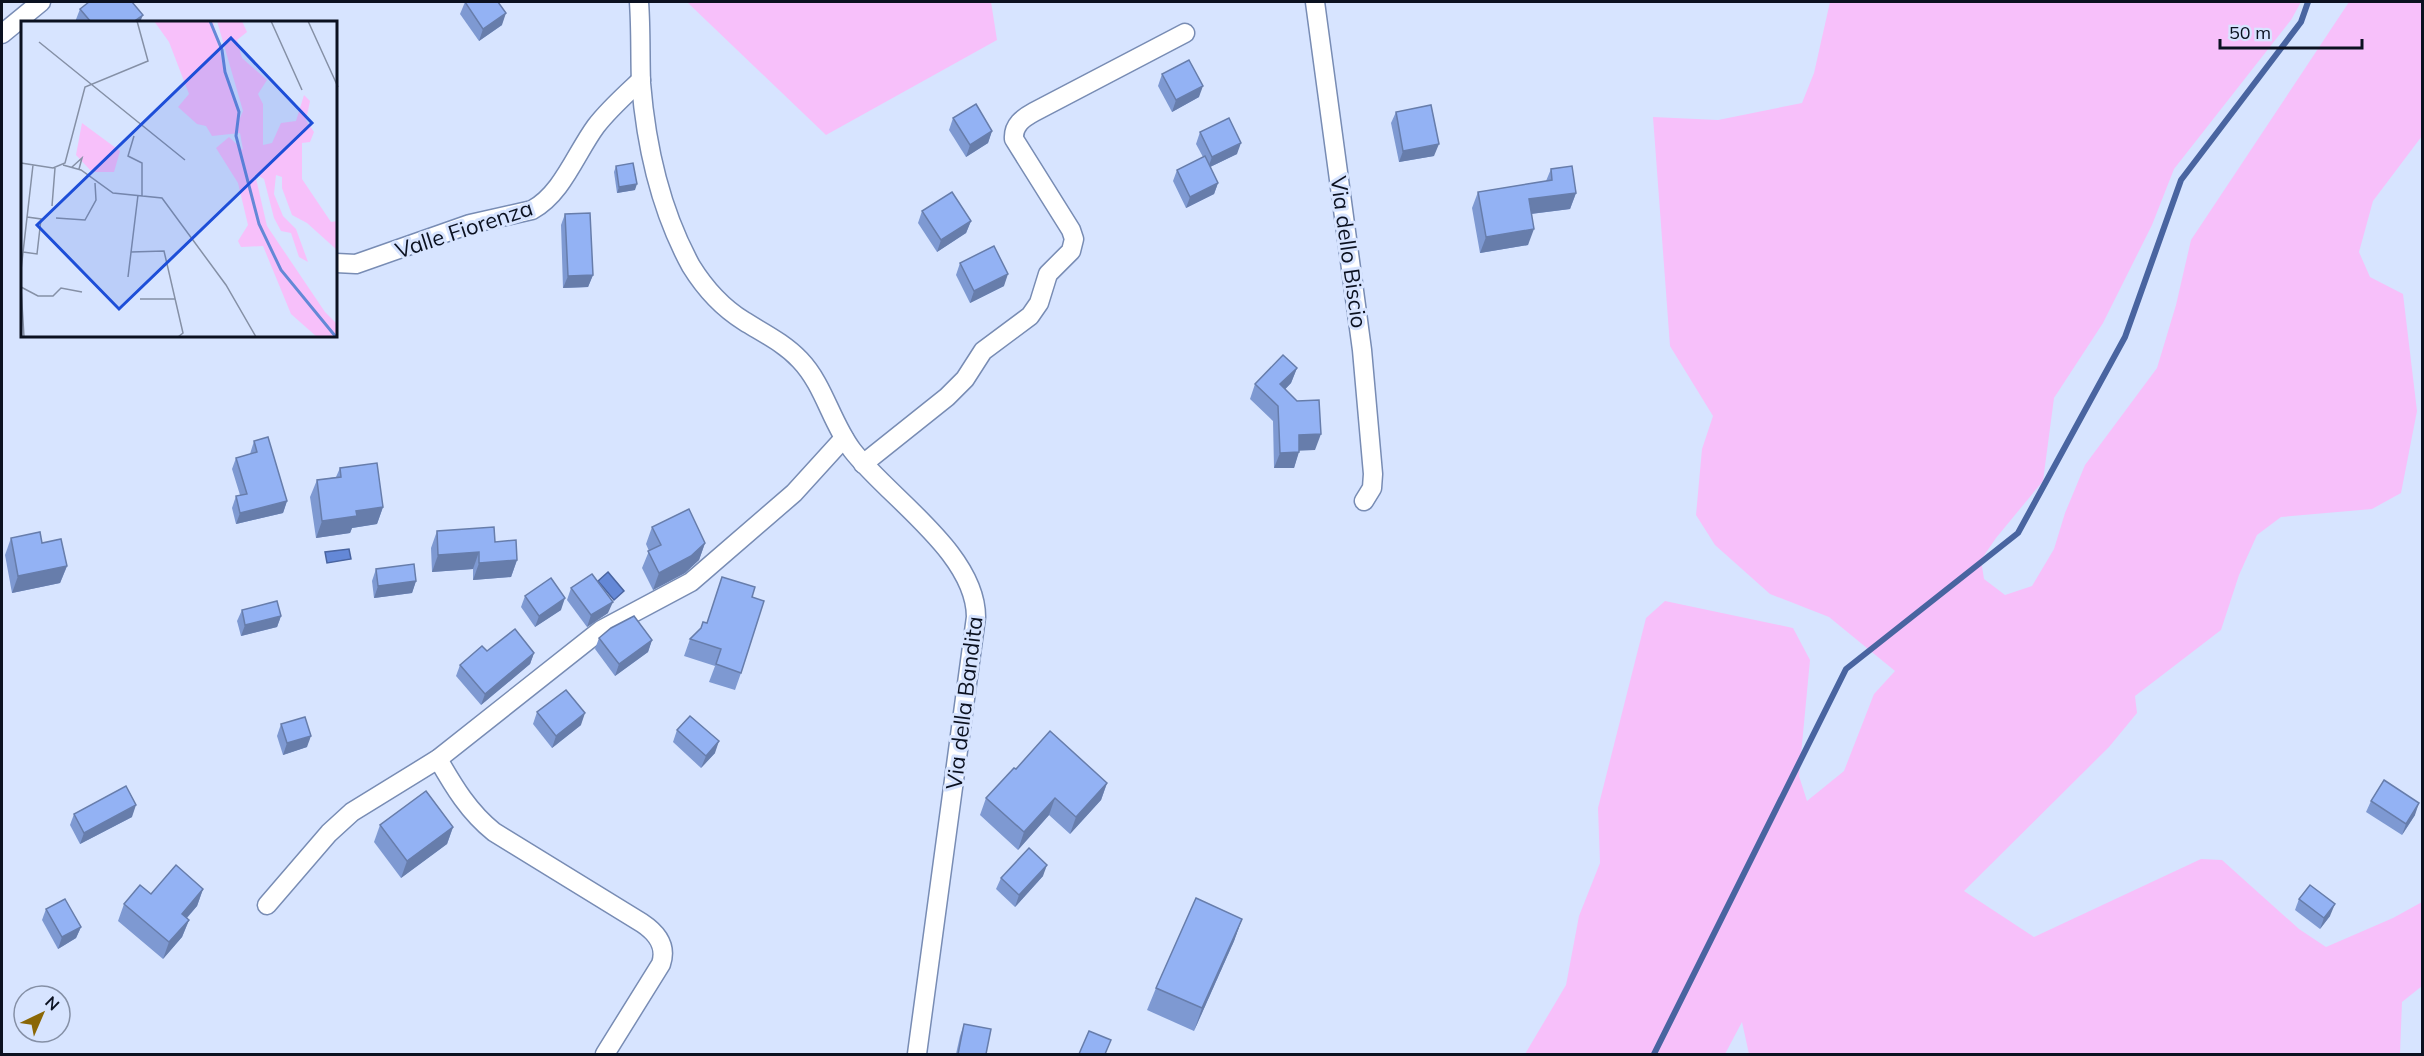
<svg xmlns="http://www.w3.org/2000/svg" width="2424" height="1056" font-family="Mulish,sans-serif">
  <rect width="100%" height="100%" fill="#d7e4ff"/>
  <g fill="#f7c0fa">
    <polygon points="687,2 991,2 997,40 826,135"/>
    <polygon points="1830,2 2301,2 2291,20 2174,169 2152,225 2103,323 2054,398 2043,481 1996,538 1981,560 1984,579 2005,595 2032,586 2054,549 2065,513 2085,465 2157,368 2176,305 2191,240 2349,2 2422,2 2422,136 2373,201 2359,252 2370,277 2403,294 2417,411 2401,493 2372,509 2281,517 2257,535 2239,575 2221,630 2135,696 2137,713 2109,747 1964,891 2034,937 2201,859 2222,860 2299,929 2326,947 2393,918 2422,902 2422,986 2402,1002 2400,1054 1749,1054 1742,1022 1725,1054 1525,1054 1566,985 1579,916 1600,863 1598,808 1646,618 1665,601 1793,628 1810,660 1799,776 1807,801 1844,771 1874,694 1895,671 1829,617 1770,594 1715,545 1696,515 1702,449 1713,416 1670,346 1653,117 1718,120 1802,103 1814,73"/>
  </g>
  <g fill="#6488d7" stroke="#4964a0" stroke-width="1.5">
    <polygon points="349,549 351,559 327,563 325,552"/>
    <polygon points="608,572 624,591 614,600 598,581"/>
  </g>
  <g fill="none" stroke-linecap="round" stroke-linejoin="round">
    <polyline stroke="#4964a0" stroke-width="6" points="1654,1054 1846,669 2018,533 2125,337 2181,180 2301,22 2308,2"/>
    <defs>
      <g id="street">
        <path d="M639 2C641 29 640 56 641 83 646 145 661 211 691 266 704 287 723 308 744 321 763 333 784 343 800 360 824 385 831 422 852 450 888 497 976 553 976 617L917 1054"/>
        <polyline points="1315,2 1362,350 1373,474 1372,488 1364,501"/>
        <polyline points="2,34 41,2"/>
        <path d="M336 263 356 264 470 224 532 210C562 194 576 153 596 126 609 109 625 95 641 80"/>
        <path d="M863 464 947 397 965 379 983 351 1030 316 1039 303 1048 274 1071 251 1074 239 1071 230 1014 139C1013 125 1023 118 1034 112L1185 33"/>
        <path d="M438 759C454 787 469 812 494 832L642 923C657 933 667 946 661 964L605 1054"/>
        <polyline points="267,905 329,833 352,812 438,759 601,630 691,582 794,493 844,438"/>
      </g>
    </defs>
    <use href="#street" stroke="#788cb4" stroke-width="21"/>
    <use href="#street" stroke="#fff" stroke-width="18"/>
  </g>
  <g fill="#7e99d2">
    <polygon points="465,2 502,25 479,41 460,14"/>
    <polygon points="80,9 140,22 75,22"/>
    <polygon points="1162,74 1199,97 1172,112 1158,86"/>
    <polygon points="1396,112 1434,156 1399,162 1391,123"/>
    <polygon points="953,118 992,131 988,143 966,157 949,130"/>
    <polygon points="1200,132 1237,154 1210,167 1218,183 1214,194 1186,208 1173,181 1177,170 1203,157 1196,144"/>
    <polygon points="616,166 635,190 617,193 614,172"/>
    <polygon points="1551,169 1576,193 1570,209 1531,214 1528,245 1480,253 1472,208 1478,192 1546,181"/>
    <polygon points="922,211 971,221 966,233 937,252 918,223"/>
    <polygon points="565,214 593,275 588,287 563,288 561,225"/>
    <polygon points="960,263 1004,286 970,303 956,275"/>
    <polygon points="1297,368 1291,383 1285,389 1315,450 1299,450 1294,468 1274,468 1273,421 1250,399 1255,384"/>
    <polygon points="254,441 287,501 283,513 236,524 232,508 236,496 240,495 232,469 236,458 250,454"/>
    <polygon points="340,468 383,507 377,524 352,528 350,533 316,538 310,497 317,480 336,477"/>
    <polygon points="652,527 705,543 699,560 685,573 653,590 642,568 649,551 646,544"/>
    <polygon points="437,531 495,542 517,560 511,577 473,580 473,569 432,572 431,548"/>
    <polygon points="11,538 42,543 67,566 60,583 12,593 5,555"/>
    <polygon points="376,569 416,581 412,593 374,598 372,581"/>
    <polygon points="722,577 752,597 741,673 735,690 709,682 715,666 684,656 690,639 707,623"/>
    <polygon points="571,588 608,613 587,627 567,600"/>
    <polygon points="525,596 561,610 535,627 521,607"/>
    <polygon points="242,610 281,616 277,627 241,636 237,621"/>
    <polygon points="599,638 652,640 648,652 615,676 595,649"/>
    <polygon points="487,651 534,653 530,664 481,705 456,676 460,665"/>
    <polygon points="537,712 581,725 552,748 533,724"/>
    <polygon points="281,724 307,747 283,755 277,736"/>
    <polygon points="677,730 715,753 701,768 673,742"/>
    <polygon points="1016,769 1107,783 1101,800 1070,834 1049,815 1018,850 980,815 986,798"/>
    <polygon points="2371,801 2415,815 2402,835 2366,812"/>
    <polygon points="74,814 132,817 80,844 70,825"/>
    <polygon points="380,825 453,827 447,844 401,878 374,842"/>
    <polygon points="1043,876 1015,907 996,889 1001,878"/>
    <polygon points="203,889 197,906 187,918 189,920 182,937 163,959 118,921 124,904 151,894"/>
    <polygon points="2299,899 2330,916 2320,929 2295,910"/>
    <polygon points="46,909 81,927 76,938 58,949 42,920"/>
    <polygon points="1242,919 1234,941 1194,1031 1147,1010 1156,988"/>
    <polygon points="964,1024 986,1054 956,1054 960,1036"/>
  </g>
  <g fill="#677dab">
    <polygon points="506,13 502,25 479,41 483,29"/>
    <polygon points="143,15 140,22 133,22"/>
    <polygon points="1203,86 1199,97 1172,112 1176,100"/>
    <polygon points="992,131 988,143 966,157 970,145"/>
    <polygon points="1241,143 1237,154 1208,168 1212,157"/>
    <polygon points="1439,144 1434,156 1399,162 1403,151"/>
    <polygon points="1218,183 1214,194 1186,208 1190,197"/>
    <polygon points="637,184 635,190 617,193 619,187"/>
    <polygon points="1576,193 1570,209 1523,215 1529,199"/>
    <polygon points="971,221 966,233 937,252 941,240"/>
    <polygon points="1534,229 1528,245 1480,253 1486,237"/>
    <polygon points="1008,274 1004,286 970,303 974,291"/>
    <polygon points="593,275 588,287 563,288 568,276"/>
    <polygon points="1297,368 1291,383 1275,400 1280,384"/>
    <polygon points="1321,434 1315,450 1293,451 1299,435"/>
    <polygon points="1299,452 1294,468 1274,468 1280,453"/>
    <polygon points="287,501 283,513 236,524 240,513"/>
    <polygon points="383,507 377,524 352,528 350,533 316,538 322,521 356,511"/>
    <polygon points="705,543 699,560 685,573 653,590 659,573"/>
    <polygon points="479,552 473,569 432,572 438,555"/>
    <polygon points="517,560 511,577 473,580 479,563"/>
    <polygon points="67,566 60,583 12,593 18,576"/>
    <polygon points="416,581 412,593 374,598 378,586"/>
    <polygon points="565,598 561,610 535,627 539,616"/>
    <polygon points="613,602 608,613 587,627 591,615"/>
    <polygon points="281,616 277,627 241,636 245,625"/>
    <polygon points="652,640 648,652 615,676 619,664"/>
    <polygon points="534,653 530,664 481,705 485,694"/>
    <polygon points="585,713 581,725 552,748 556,736"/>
    <polygon points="311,736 307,747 283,755 287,743"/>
    <polygon points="719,741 715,753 701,768 706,756"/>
    <polygon points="1107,783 1101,800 1070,834 1076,817"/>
    <polygon points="1055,798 1049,815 1018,850 1024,832"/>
    <polygon points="2419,803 2415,815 2402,835 2406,824"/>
    <polygon points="136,805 132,817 80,844 84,833"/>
    <polygon points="453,827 447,844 401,878 407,861"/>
    <polygon points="1047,865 1043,876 1015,907 1019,895"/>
    <polygon points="203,889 197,906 175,931 182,914"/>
    <polygon points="2335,904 2330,916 2320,929 2324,918"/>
    <polygon points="1242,919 1234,941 1194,1031 1202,1008"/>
    <polygon points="189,920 182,937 163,959 169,942"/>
    <polygon points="81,927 76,938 58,949 62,937"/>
  </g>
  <g fill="#93b2f4" stroke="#677dab" stroke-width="1.5">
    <polygon points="89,2 132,2 143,15 133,22 91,22 80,9"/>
    <polygon points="465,2 498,2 506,13 483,29"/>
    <polygon points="1189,60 1203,86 1176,100 1162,74"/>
    <polygon points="976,104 992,131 970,145 953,118"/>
    <polygon points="1431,105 1439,144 1403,151 1396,112"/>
    <polygon points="1229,118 1241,143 1212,157 1200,132"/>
    <polygon points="1205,156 1218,183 1190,197 1177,170"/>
    <polygon points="633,163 637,184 619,187 616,166"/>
    <polygon points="1572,166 1576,193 1529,199 1534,229 1486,237 1478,192 1552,180 1551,169"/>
    <polygon points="952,192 971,221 941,240 922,211"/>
    <polygon points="590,213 593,275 568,276 565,214"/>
    <polygon points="994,246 1008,274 974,291 960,263"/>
    <polygon points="1283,355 1297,368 1280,384 1297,401 1319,400 1321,434 1299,435 1299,452 1280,453 1278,406 1255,384"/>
    <polygon points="268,437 287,501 240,513 236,496 247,494 236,458 257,452 254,441"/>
    <polygon points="377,463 383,507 356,511 357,516 322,521 317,480 341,477 340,468"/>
    <polygon points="689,509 705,543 691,556 659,573 648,551 661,545 652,527"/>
    <polygon points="494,527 495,542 516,540 517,560 479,563 479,552 438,555 437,531"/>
    <polygon points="40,532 42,543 61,539 67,566 18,576 11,538"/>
    <polygon points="414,564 416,581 378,586 376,569"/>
    <polygon points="592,574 613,602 591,615 571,588"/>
    <polygon points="722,577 755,587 752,597 764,601 741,673 716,664 721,649 690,639 701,628 703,622 707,623"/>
    <polygon points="551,578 565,598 539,616 525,596"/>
    <polygon points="277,601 281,616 245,625 242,610"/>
    <polygon points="634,616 652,640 619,664 599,638 611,628"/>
    <polygon points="515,629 534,653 485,694 460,665 482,646 487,651"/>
    <polygon points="566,690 585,713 556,736 537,712"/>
    <polygon points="690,716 719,741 706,756 677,730"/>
    <polygon points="305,717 311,736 287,743 281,724"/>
    <polygon points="1050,731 1107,783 1076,817 1055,798 1024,832 986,798 1014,768 1016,769"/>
    <polygon points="2384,780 2419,803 2406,824 2371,801"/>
    <polygon points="126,786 136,805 84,833 74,814"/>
    <polygon points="426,791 453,827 407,861 380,825"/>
    <polygon points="1029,848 1047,865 1019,895 1001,878"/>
    <polygon points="176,865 203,889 182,914 189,920 169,942 124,904 140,885 151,894"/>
    <polygon points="2310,885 2335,904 2324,918 2299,899"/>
    <polygon points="1196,898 1242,919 1202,1008 1156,988"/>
    <polygon points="65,899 81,927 62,937 46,909"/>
    <polygon points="964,1024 991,1029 986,1054 958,1054"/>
    <polygon points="1089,1031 1111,1040 1105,1054 1079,1054"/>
  </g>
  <g text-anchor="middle" stroke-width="6" stroke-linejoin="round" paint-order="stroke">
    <g font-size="22" fill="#0b1120" stroke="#d7e4ff">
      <text transform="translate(464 229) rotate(-18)" y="8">Valle Fiorenza</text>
      <text transform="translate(1349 252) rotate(82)" y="8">Via dello Biscio</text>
      <text transform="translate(964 703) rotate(-83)" y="8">Via della Bandita</text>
    </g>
  </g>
  <g transform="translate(21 21)">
    <rect width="316" height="316" fill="#d7e4ff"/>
    <path d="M133 0H192L203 50 219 97 222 90 196 0H221L226 11 216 19 221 37 246 59 237 73 242 83V124L251 122 260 102 275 100 283 74 289 80 285 99 293 111 289 121 281 122V158L310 201 316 200V229L286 202 271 194 261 167V156L255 154 253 173 262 195 275 208 287 241 278 236 270 212 260 210 253 197 243 158 234 153 246 205 304 291 316 303V316H296L270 293 242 225 220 226 217 220 227 204 217 162 195 127 208 116 222 129 219 112 191 115 185 105 176 103 157 86 168 73 148 21ZM61 102 99 130 93 151H71L55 134Z" fill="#f7c0fa"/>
    <path fill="none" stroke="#6488d7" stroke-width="3" d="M189 0 201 29 204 51 218 91 215 115 238 203 260 249 315 316"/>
    <path fill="none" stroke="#8590a6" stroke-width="1.5" d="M250 0 281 69M287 0 317 66M18 21 164 139M113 115 107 135 121 142V175M0 142 32 147 44 142 64 66 127 40 116 0M42 144 60 149 92 172 141 177 205 264 235 316M51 146 61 137 58 148M31 185 34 147M35 197 64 199 75 179 74 162M2 231 16 233 20 198 6 196M110 231 143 230 162 312 157 316M0 249 12 144M107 256 117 174M0 266 17 275H32L40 267 61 271M0 267 3 316M119 278H154"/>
    <path fill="#1d4ed8" fill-opacity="0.15" stroke="#1d4ed8" stroke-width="3" d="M210 17 291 102 98 288 16 204Z"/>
    <rect width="316" height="316" fill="none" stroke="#0b1120" stroke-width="3"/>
  </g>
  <rect width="2424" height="1056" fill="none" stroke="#0b1120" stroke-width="6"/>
  <g transform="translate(42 1014) rotate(44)"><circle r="28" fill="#d7e4ff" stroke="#8590a6" stroke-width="1.5"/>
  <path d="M0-4.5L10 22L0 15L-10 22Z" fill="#8a6706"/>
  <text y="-9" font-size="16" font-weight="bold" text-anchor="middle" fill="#0b1120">N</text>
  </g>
  <path d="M2220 39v9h142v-9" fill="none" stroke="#0b1120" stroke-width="3"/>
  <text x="2229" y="39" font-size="18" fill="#0b1120" stroke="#d7e4ff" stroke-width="4.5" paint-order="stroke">50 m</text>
</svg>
